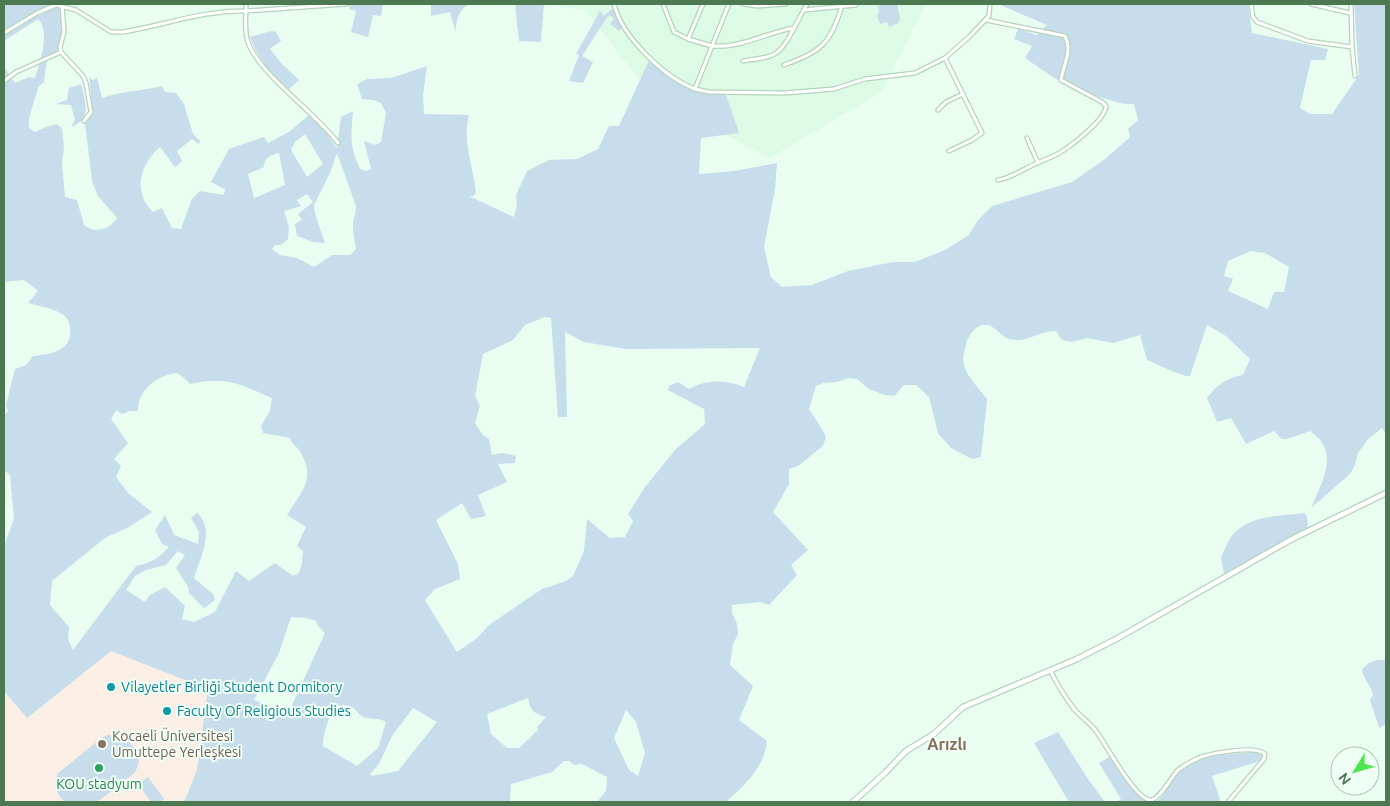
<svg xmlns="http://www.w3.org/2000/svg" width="1390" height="806" font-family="Ubuntu,sans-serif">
  <rect width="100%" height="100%" fill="#e9fdf1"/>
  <polygon fill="#ddfae7" points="543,4 926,4 881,92 770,158 654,98 585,10"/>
  <polygon fill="#faeee5" points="111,650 209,689 197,770 184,802 4,802 4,691 28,718"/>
  <g fill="#c7ddeb" fill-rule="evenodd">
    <path d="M4 4H59L62 30 56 57 47 59 44 82 38 87C35 101 28 114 29 128L35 132 46 127 56 124 62 128 64 148 62 162 65 197 77 200 84 225C87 227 92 230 96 230 104 230 113 225 117 218L98 196 92 181 85 123 93 114 89 77 92 80 97 78 102 98C121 91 142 91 162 86L165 92 176 93 184 104 193 134 200 141 199 144 192 139 177 151 182 161 175 167 160 147C140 164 132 192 153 212L162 208 172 228 181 229 192 199 200 191 224 195 225 188H222L211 182 229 149 264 137 268 143 290 131 309 115 324 129 337 148 341 117 353 111C351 136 349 145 360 169L366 171 371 169 364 141 375 145 381 142 386 113 381 103 373 100 362 99 357 84 367 79 391 78 427 66 423 95 424 114 469 115C462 140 473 167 476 192L474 196H469L514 217 517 206 516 195 527 171 549 160 577 159 598 149 609 126H619L650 58 657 66 695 89 725 92 739 133 701 138 699 174 734 171 777 163 775 189 764 247 771 277 782 287 812 285 848 271 893 262H915L945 250 969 235 978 220 992 206 1072 182 1105 159 1130 137 1128 129 1138 120 1134 104H1124L1092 95 1090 96 1054 78 1025 58 1032 46 1014 39 1018 29 1037 35 1047 25 998 4H1248L1252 33 1328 49 1325 60H1311L1300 108 1310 114H1332L1359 75 1354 4H1386V434L1382 428 1368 439 1358 453 1355 465 1350 474 1311 508C1322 482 1341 451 1310 431L1287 439H1282L1274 431 1246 444 1231 418 1217 422 1207 398C1217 385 1226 378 1243 375L1250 359 1226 336 1207 325 1190 376C1182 377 1157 364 1147 360L1140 335 1113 343 1087 338 1072 342 1062 340 1056 331C1041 330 1030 341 1015 340 1000 339 997 325 985 325 978 324 974 330 970 335 967 339 966 344 965 349 958 370 975 383 987 399L981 457 972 459 951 448 938 433 929 397 916 385H904L894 396 885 395 869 389 857 379 848 378 837 382 823 383 816 386 809 409 820 426 826 437 823 446 798 466 789 469V484L773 512 808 550 791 565 797 575 769 605 760 602 732 605V613L737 624 738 634 733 644 730 665 753 686 739 720 767 741C764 768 745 785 726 802H597L606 791 607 777 582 764 574 765 569 761H564L552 772 511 784 510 802H184L197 770 208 689 111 651 27 718 4 691V546L14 519 10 475 4 470V416L8 411 6 405 15 369 26 365 33 356C52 354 73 351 70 327 69 322 67 316 62 314 53 308 39 306 28 303L38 291 24 280 4 282V67L15 83 29 77 35 78C40 61 51 33 38 19L4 41ZM305 134 323 164 307 177 291 150 295 142ZM279 153 285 185 254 198 248 174 264 167C264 157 271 155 279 153ZM337 153 356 206C357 213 352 219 353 227 353 234 355 242 356 249L350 255H332L314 267 297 258 280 255 272 249 275 245H281L288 239 289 227 284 211 301 206 297 200 307 194 313 202 298 214 302 220 295 224 297 236 313 242 325 243 315 214 314 205 330 173ZM1251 251 1265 253 1289 267 1284 292H1274L1268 309 1228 291 1233 279 1224 276 1228 261ZM545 317 551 318 558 417H567L565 332 584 342 625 349 760 348 744 387C725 380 707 379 689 389L678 382 669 386 668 390 704 409 705 424 676 449 645 487 628 514 633 521 625 537 610 538 587 519 584 551 573 576 566 581 542 589 489 625 477 638 457 652 425 600 435 589 460 579 458 564 436 520 462 503 471 519 486 516 478 495 507 482 498 464 515 463 516 456 502 453 492 455 489 439 482 434 475 423 480 406 475 396 483 354 513 340 525 325ZM177 373 184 378 190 384C227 376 239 384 272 398L270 411 261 426 263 433 290 438C292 444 295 445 299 450 317 478 302 491 287 515L306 527 297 546 303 551 302 563 299 573 293 576 275 563 249 581 236 571 215 612 194 622 182 619 185 606 165 587 150 595 145 602 126 590 135 576 146 570 166 565 178 551 185 555 176 568 188 587 189 593 204 608 215 600 213 594 194 578C200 558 216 529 197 513L191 518 199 532 198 544 174 535 165 515 155 530 162 544 169 547C160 557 149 564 136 566L73 650 68 639 69 627 50 605 52 581 105 538 129 527 152 512 128 493 116 477 121 466 114 459 128 443 111 419 116 410 122 414 130 411H138C138 390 157 375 177 373ZM291 617 306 618 316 621 318 626 325 633 288 714 254 700 279 653ZM528 698C530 711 534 713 546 717L537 727 538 730 519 748H507L491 734 487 714ZM338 705C344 705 349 705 354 708 357 711 359 715 363 717 371 720 378 717 386 722L378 748 357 766 323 746C323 735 329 712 338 705ZM413 708 437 722 398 771 372 776 370 774 379 764 392 736ZM626 710 636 722 645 753 638 776 629 770 614 738Z"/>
    <polygon points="350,4 383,4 381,16 373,15 368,37 351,32 356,11 349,9"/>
    <path d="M431 4H468C459 11 455 21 456 33L450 12 431 16Z"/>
    <polygon points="515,4 544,4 541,42 519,41"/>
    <polygon points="885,4 897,4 900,18 899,23 889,27 887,22 880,24 877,16 879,12 878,6"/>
    <polygon points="612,9 623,26 619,31 610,24 614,19 610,15 606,19 582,56 593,62 583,83 569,81 579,55 576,54 600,11 604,16"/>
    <path d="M271 31 276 32 281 41 270 49 281 63 299 80 289 89C270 72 259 61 250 37Z"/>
    <path d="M81 84C85 102 93 118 71 127L75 120 71 105 56 104 67 100 69 88Z"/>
    <path d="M1304 513 1307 517 1308 528 1224 574 1221 557C1225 549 1228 540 1234 533 1252 515 1281 516 1304 513Z"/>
    <path d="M1377 660H1386V724L1379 728 1370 700 1373 695C1371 685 1363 679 1362 669L1369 663Z"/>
    <polygon points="1058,732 1090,782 1105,802 1069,802 1034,743"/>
    <path d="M108 735C128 734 148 755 134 773 130 777 101 800 96 802 88 805 73 802 65 802 56 794 53 784 58 773L103 737Z"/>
    <path d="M1255 752 1262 755 1260 761 1212 776 1221 802H1156C1165 796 1169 783 1177 774 1195 754 1229 754 1255 752Z"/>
    <polygon points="1111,756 1132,789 1147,802 1116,802 1121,799 1099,763"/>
    <polygon points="148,777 164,799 159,802 151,802 138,784"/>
  </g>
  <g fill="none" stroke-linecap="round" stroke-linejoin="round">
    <defs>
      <g id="minor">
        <polyline points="62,4 64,32 60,47 61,52 83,76 86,83 91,112 84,121"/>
        <path d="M246 4C246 16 244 31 248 42 258 73 317 114 338 143"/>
        <path d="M614 4C622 37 664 77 695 89"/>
        <polyline points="663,4 674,32 688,39"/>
        <polyline points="703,4 688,39 712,46 695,89 709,92 785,93 834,89 865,79 915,73 945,58 969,37 989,16 990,4"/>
        <path d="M729 4 712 46C739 49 768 32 794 28 779 58 775 56 743 61"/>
        <polyline points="743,4 757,6 786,4"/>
        <polyline points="1251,4 1253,17 1257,22 1308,41 1352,47"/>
        <polyline points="1311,4 1350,13"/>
        <polyline points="1351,4 1352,47 1355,76"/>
        <polyline points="804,10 856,5"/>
        <path d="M986 20 1065 36C1073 51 1063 65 1061 80L1102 102 1106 106C1106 119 1072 145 1061 152 1051 158 1040 161 1029 167 1018 172 1011 178 998 180"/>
        <polyline points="794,28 807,4"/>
        <path d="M4 33 37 13 56 5 76 10 111 32H123C165 25 204 10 246 11L347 4"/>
        <polyline points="945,58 982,133 972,140 949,151"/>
        <path d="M784 65C822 51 830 44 842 6"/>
        <polyline points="4,81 16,72 61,52"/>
        <polyline points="938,110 946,102 963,94"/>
        <polyline points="1027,138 1038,163"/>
        <path d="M1050 670C1057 684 1065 697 1074 709 1081 717 1090 723 1096 731 1106 744 1134 798 1150 800 1159 801 1171 777 1178 770 1185 765 1193 760 1201 757 1214 753 1255 745 1265 754L1264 759 1228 802"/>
      </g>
      <polyline id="tertiary" points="853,802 885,773 906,751 934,734 963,707 1077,659 1118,638 1292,539 1386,493"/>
    </defs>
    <use href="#minor" stroke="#b4d4bb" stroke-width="5.5"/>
    <use href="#tertiary" stroke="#b4d4bb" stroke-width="7"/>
    <use href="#minor" stroke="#fff" stroke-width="3"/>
    <use href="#tertiary" stroke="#fff" stroke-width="4.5"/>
  </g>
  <g fill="#0f9aa8" stroke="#f0fff6" stroke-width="2">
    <circle cx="111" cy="687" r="5"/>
    <circle cx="167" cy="711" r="5"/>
  </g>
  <circle fill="#8d6e63" stroke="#f0fff6" stroke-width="2" cx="102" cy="744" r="5"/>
  <circle fill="#2e9e5b" stroke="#f0fff6" stroke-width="2" cx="99" cy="768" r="5"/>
  <g text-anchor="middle" stroke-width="4" stroke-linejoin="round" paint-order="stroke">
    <g font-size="14" fill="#0d838f" stroke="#f0fff6" text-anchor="start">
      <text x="121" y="692">Vilayetler Birliği Student Dormitory</text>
      <text x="177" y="716">Faculty Of Religious Studies</text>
    </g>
    <g font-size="14" fill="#785e54" stroke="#f0fff6" text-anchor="start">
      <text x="112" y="741">Kocaeli Üniversitesi<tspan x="112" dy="16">Umuttepe Yerleşkesi</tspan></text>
    </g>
    <g font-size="14" fill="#27864d" stroke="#f0fff6">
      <text x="99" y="789">KOU stadyum</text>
    </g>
    <g font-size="16" font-weight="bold" fill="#866e5b" stroke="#f0fff6">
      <text x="947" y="750">Arızlı</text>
    </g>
  </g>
  <rect width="1390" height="806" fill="none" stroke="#4c7852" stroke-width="10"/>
  <g transform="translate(1355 771) rotate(233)"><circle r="24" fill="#f0fff6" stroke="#aec9b4"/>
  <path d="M0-4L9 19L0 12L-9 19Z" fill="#4de84f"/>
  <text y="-8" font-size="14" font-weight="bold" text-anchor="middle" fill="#4c7852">N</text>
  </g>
</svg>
